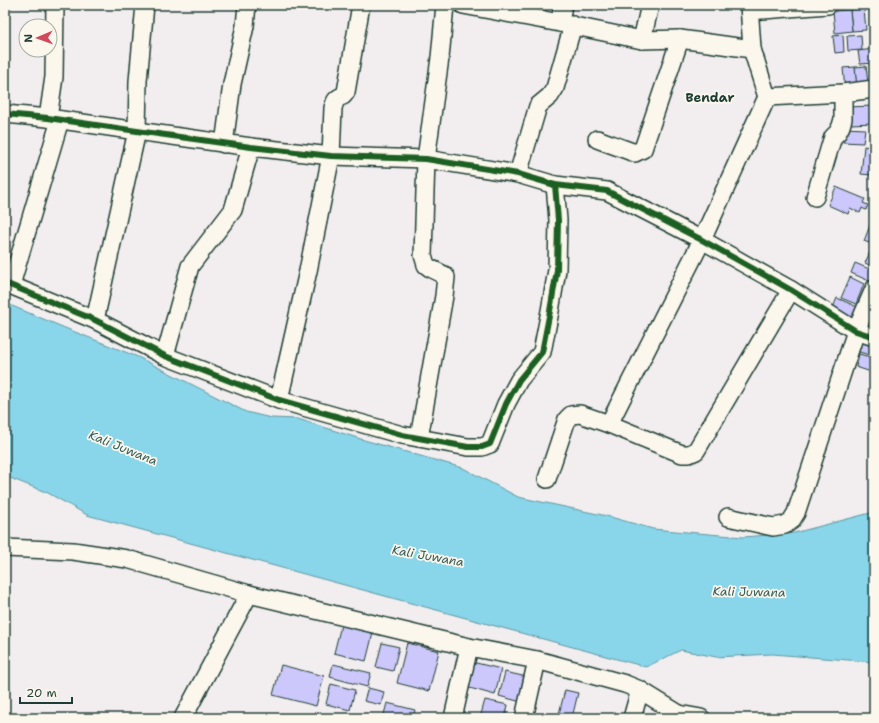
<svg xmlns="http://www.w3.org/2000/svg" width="879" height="723" font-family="'Shantell Sans',sans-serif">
  <rect width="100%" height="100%" fill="#f2eeef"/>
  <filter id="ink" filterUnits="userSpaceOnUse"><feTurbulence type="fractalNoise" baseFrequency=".025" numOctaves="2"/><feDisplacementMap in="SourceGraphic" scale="8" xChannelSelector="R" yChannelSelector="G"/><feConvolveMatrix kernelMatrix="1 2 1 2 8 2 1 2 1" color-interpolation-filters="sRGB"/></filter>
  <g filter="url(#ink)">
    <polygon fill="#89d5ea" stroke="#5f98a1" points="5,303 65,328 138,357 246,412 271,418 298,419 364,440 463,468 518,497 607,516 653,529 743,537 794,533 874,512 874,662 772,654 716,657 681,650 646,667 87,515 48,493 5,476"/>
    <g fill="#ccc8fb" stroke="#1f3d34">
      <polygon points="864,9 866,30 852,31 850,10"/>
      <polygon points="850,10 852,31 835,33 833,11"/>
      <polygon points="870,24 874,24 874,45 871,45"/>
      <polygon points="843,35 844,52 835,53 833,36"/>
      <polygon points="861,35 862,50 848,51 847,36"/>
      <polygon points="874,49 874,63 860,64 858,51"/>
      <polygon points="866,66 868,83 856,84 855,67"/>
      <polygon points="855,67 857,89 845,90 843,68"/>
      <polygon points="874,106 874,123 851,124 851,117 846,107"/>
      <polygon points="845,128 865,129 863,143 843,142"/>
      <polygon points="864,146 874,148 871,175 861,174"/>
      <polygon points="836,187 865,199 863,203 868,205 866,210 862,208 860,213 850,208 848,214 828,205"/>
      <polygon points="874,215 874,245 864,241"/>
      <polygon points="870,252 874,254 874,267 865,263"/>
      <polygon points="855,263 874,271 874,283 851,273"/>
      <polygon points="850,277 864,284 856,304 841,298"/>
      <polygon points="837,298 862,309 857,320 832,310"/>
      <polygon points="874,307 874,329 866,326"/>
      <polygon points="862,341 874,345 874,356 859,352"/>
      <polygon points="859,354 874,358 874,373 856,367"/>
      <polygon points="341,625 373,633 366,661 334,653"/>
      <polygon points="382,643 399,647 393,671 376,667"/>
      <polygon points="407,643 439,651 429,691 397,683"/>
      <polygon points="472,662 501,669 495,695 466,687"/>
      <polygon points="333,664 371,673 367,687 330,677"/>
      <polygon points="281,665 324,676 316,706 273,695"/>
      <polygon points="505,672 531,678 525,703 499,696"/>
      <polygon points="331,684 355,690 350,710 326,704"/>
      <polygon points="368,688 384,692 381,705 364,701"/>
      <polygon points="565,690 578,693 572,718 558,718"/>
      <polygon points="485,700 508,705 505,718 480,718"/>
      <polygon points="387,703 415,710 413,718 383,718"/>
    </g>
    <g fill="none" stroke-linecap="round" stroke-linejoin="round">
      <defs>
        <g id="street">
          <polyline points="463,5 560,23 642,40 680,39 752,49"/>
          <polyline points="749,5 752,49 767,97"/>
          <polyline points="750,11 828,5"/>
          <polyline points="560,23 563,5"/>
          <polyline points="642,40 650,5"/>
          <polyline points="5,114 48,118 137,131 251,147 331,156 426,159 518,174 555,185 607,191 702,240 791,290 856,331 874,337"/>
          <polyline points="48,118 54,77 55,5"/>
          <polyline points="597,139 635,153 643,149 680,39"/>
          <polyline points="224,144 232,84 245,26 247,5"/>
          <polyline points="518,174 538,106 550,96 555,88 573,25"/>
          <polyline points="815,197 831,143 833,137 838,132 841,126 843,119 843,93"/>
          <polyline points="5,283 95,320 165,356 279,400 402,435 468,447 482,447 490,444 506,404 519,380 542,352 550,311 557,270 558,220 555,185"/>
          <polyline points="11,285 60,120"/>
          <polyline points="95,320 137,131 138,81 145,5"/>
          <polyline points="165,356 190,266 233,210 251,147"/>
          <path d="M279 400 308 271 331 156 333 108C335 101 336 98 343 96L346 92 361 5"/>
          <polyline points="609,424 702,240 767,97 843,93 874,89"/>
          <polyline points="419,438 444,296 446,277 444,275 430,268 426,265 423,255 426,159 440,58 445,5"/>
          <polyline points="547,479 567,419 571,415 580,414 609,424 682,454 689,454 696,451 791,290"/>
          <polyline points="728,517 773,527 785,525 791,521 796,513 856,331 874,289"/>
          <polyline points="5,548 73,551 127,559 249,594 469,647 537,660 625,684 640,690 679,714 680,718"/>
          <polyline points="679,714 701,718"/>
          <polyline points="183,718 249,594"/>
          <polyline points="453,718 469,647"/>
          <polyline points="524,718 537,660"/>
          <polyline points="632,718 640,690"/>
        </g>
      </defs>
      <use href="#street" stroke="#1f3d34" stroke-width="20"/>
      <use href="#street" stroke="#fbf7ec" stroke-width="17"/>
      <defs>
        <g id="cycleway">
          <polyline points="5,114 48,118 137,131 251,147 331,156 426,159 518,174 555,185 607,191 702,240 791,290 856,331 874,337"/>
          <polyline points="5,283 95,320 165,356 279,400 402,435 468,447 482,447 490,444 506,404 519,380 542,352 550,311 557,270 558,220 555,185"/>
        </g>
      </defs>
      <use href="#cycleway" stroke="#fbf7ec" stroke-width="8"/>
      <use href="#cycleway" stroke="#1b5e20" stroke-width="6"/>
    </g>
  </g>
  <g text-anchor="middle" stroke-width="3.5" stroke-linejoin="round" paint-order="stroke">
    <g font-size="12" font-style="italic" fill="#345b58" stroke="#fbf7ec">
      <text transform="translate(123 448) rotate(22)" y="4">Kali Juwana</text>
      <text transform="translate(428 556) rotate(10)" y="4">Kali Juwana</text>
      <text transform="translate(749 592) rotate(1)" y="4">Kali Juwana</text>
    </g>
    <g font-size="13" font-weight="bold" fill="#1f3d34" stroke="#fbf7ec">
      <text x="710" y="102">Bendar</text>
    </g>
  </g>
  <rect width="879" height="723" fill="none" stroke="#fbf7ec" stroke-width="20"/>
  <rect x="10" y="10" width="859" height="703" fill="none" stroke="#1f3d34" stroke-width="1.5" filter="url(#ink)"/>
  <g transform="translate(38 38) rotate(268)"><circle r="19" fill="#fbf7ec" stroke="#a3ada2"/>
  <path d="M0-3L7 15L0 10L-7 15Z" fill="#d1495b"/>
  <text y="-6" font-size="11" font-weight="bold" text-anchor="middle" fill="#1f3d34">N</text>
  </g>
  <path d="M20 697v6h52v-6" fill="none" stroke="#1f3d34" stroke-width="2"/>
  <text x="26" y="697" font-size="12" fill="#1f3d34" stroke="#fbf7ec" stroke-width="3" paint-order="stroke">20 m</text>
</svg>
